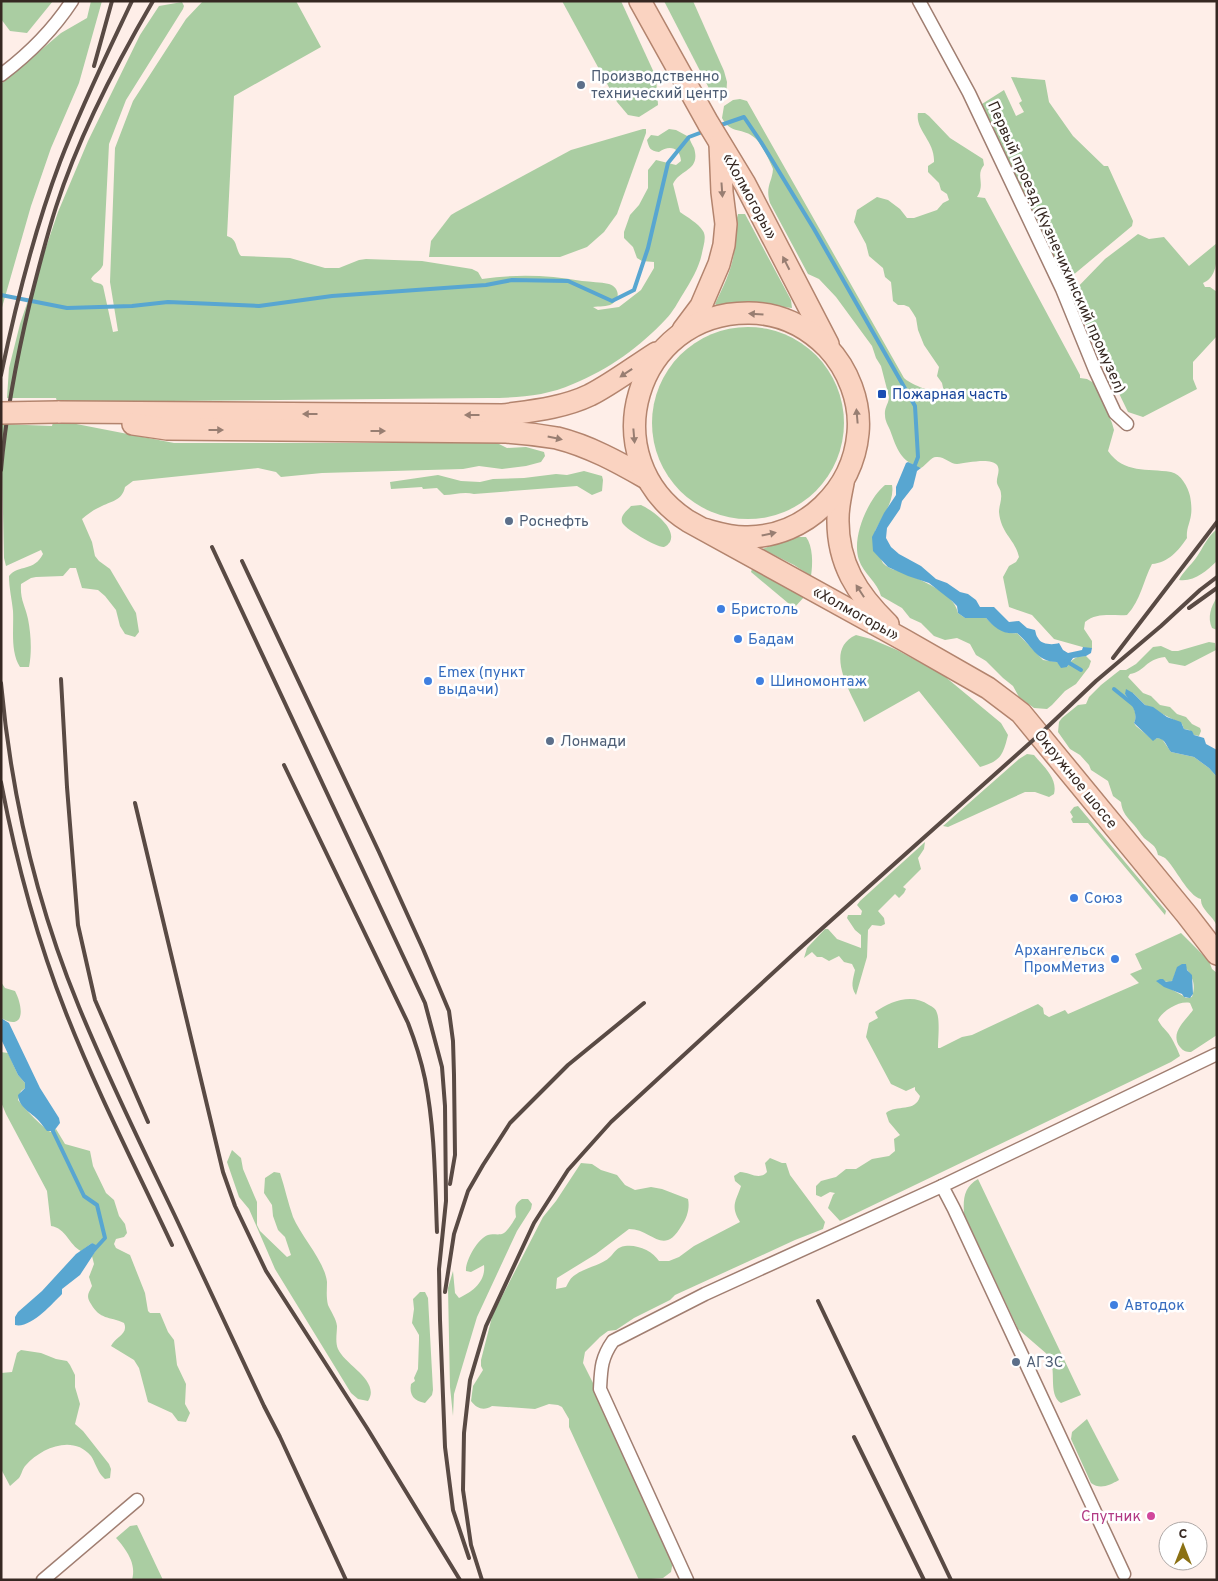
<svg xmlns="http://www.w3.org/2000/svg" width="1218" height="1581" font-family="Overpass,sans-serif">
  <rect width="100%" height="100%" fill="#feeee8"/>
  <g fill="#aacda2" fill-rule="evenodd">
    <polygon points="1,1 53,1 27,33 10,31 1,19"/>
    <polygon points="91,1 102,1 79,83 51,148 31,206 1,311 1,84 61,33 87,18"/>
    <path d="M203 1H296L321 47 234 96 227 236C238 239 235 249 241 256L290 258 325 268H339L359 260 366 259 422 261 472 269 478 272 482 279C516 274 548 275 582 281 591 282 600 282 609 284 619 287 621 299 612 304 607 307 599 306 593 307L598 310 619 307 641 290 654 268V262L642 261 637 258 633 247 624 238V232L630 215 639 205 648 188V170L656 160 676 165 681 161C680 147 669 145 659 152 650 151 649 148 647 140L651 135 658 136 669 129 676 130 689 137C690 141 692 144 694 148 701 171 680 169 673 184L680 212C687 217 698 223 703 231 707 237 703 247 702 253 699 268 691 281 683 294 678 302 673 312 666 319 641 346 608 370 573 384 546 396 518 398 488 398L57 402 56 398H7L9 368 20 324 58 212 88 141 140 35 159 6 182 2 184 6 183 9 126 100 109 144 103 265C99 273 94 273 91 279L94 282 101 284 103 286 113 332 118 331 110 282 115 148 133 101 186 19Z"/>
    <polygon points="562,1 621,1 656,77 658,105 639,117 628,115 617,102"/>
    <polygon points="664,1 693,1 724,71 727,82 726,97 722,99 714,98"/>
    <polygon points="1011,77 1045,80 1049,102 1073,136 1104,166 1108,166 1133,221 1132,226 1072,276 1060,275 981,110 982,104 1004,90 1016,116 1024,112 1019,103 1022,101"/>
    <path d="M740 99 747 101 904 378C910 384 936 395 944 392L942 383 937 376 939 367 924 345 918 330 916 318 913 313 909 307 904 305H898L893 301 891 282 885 277 883 268 869 256 866 244 854 222 857 210 877 197 888 200 900 209 907 218H914L937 210 943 203 949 200 947 194 941 190 939 183 928 172V166L934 162C935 141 915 130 918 113H925L929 116 950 138 983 159 984 165C975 176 986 183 977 197L985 198 1080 375V378L1087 379 1094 383 1112 423 1114 430 1108 451C1124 474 1147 468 1171 472 1181 474 1188 487 1190 496 1191 501 1192 509 1191 515 1190 523 1186 529 1187 538 1179 550 1168 563 1152 564 1143 581 1141 600 1127 615 1112 616 1097 612 1085 622L1084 629 1092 641V648H1086L1054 639 1032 615 1009 607 1003 577 1009 566 1016 562 1019 557C1015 539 1001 534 999 512 999 506 1002 500 1001 494 1001 489 998 487 997 483 996 477 1001 471 997 465 991 457 966 463 957 464 950 464 944 456 936 457 931 457 926 465 921 468 900 461 897 449 890 430 888 425 885 421 885 415 884 408 889 403 889 397L881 366 876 358 872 346 836 297 819 279 808 274 770 203C765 186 772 183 773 169 770 161 761 143 755 138 743 127 731 135 722 118L724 106 733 100Z"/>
    <polygon points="643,129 646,129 646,133 617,214 604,232 587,247 560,257 429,257 431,241 451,215 456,212 571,150"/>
    <path d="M738 214H745L791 300 792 308 775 306 720 307 715 304C723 287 731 272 734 253 736 240 734 226 738 214Z"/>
    <path d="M1138 234 1149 239 1164 237 1189 266 1217 243C1217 257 1218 277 1203 283L1205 287H1210L1217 292V336L1193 362V379L1197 389 1143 417 1128 412 1071 294 1105 259Z"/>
    <circle cx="748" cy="423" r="96"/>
    <path d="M53 422H66L174 443H497L507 448 526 447 544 452 545 456 541 462 526 466 502 469 479 466 463 469 322 473 281 477 276 472 258 468 133 481 125 487C122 501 111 501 100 507 93 510 88 514 82 519L92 542 95 556 99 561 110 569 136 613 139 632 135 637 125 634 120 626 116 610 105 596 98 590 82 588 76 568H70L63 576 36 577 31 578 21 584C20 600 25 605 28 619 31 634 32 652 29 667H20C10 651 14 629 13 611 12 600 9 588 9 576 19 564 34 572 43 554L41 550 6 566 4 558 1 424 52 426Z"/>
    <path d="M584 471 602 476 603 480 602 491 592 495 577 486 474 494C464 491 454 495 444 495L437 488 423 489 422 487 391 489 390 482 438 475 461 481 480 482 493 479 524 478 556 474 567 475Z"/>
    <path d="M885 485H892C895 501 882 517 875 531 877 539 879 559 884 564 889 569 896 570 902 572 920 580 954 592 958 613L965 618H986C993 626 1006 635 1017 633L1043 660 1057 662 1067 667C1072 659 1076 656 1086 656L1091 661 1089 667 1076 684 1065 691 1052 705 1047 709 1034 708 1019 697 1013 686 1003 678 986 661 976 655 970 644 957 638 945 640 934 636 921 623 910 618 902 608 881 596C878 583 863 573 859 560 851 538 868 499 885 485Z"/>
    <path d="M641 505C652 510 677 528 670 542 668 544 667 546 664 547 658 548 623 528 622 522 620 515 628 510 631 506Z"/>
    <path d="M1217 529V561C1206 571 1195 582 1179 580 1183 572 1190 566 1196 558 1203 548 1207 537 1217 529Z"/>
    <path d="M797 537H806C813 546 813 564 811 576L794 565 762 549Z"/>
    <polygon points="752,569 805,596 794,608 751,572"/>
    <path d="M1217 597V630L1212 628C1207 617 1211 607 1217 597Z"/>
    <path d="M856 635 871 639 897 650 943 675 1001 723 1008 735C1003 755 1001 761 980 767L919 691 864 722C856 700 820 651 856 635Z"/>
    <path d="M1209 642 1215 643 1216 650 1185 666 1169 663 1165 657C1145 659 1145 672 1130 674L1128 677 1143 693 1151 696 1160 705 1170 707 1177 714 1186 717 1192 724 1200 728 1201 731 1199 736 1194 735 1189 730 1184 729 1182 724 1145 705 1133 693 1125 694C1131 702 1139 713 1134 723L1136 726 1153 740 1157 738 1162 739 1171 752 1194 757 1209 768 1217 777V926C1213 916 1200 909 1201 899 1188 896 1175 867 1166 859 1166 858 1159 855 1158 855 1156 845 1151 844 1144 838 1140 834 1138 829 1134 825 1128 818 1122 813 1121 802L1113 796 1108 781 1091 770 1089 765 1080 755 1070 749 1058 732 1059 722 1062 718 1078 705 1086 704 1089 697 1101 685 1120 670H1126L1136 664 1153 647 1161 646 1172 651H1178Z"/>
    <path d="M1027 754 1034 755C1043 766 1058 778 1054 794L1049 797 1035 792H1025L948 827 943 826 1019 759Z"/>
    <polygon points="1078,806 1166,911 1165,915 1088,823 1073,823 1071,819 1073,817 1070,812 1074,807"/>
    <path d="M925 842 924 849 918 858 921 869 903 887 906 889 904 893 899 898 895 894 878 911 884 918 885 924 881 926 872 925 868 930 867 957 856 995C850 986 853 980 855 970L852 964 844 962 839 956 829 961 822 957H817L812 952 804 958 807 948 825 929H828L837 939 861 948V935L855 930 847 918 848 915H861L862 911 857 905 860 901Z"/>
    <path d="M1181 933 1209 961 1212 969 1217 973V1035L1191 1052C1186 1052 1183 1051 1180 1047 1169 1033 1186 1020 1193 1010L1190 1003C1180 1000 1162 1011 1158 1020 1161 1026 1164 1028 1168 1033 1171 1036 1179 1052 1180 1056L1171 1062 840 1221 828 1208 833 1195 835 1193 830 1192 821 1197 816 1195V1186L821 1181 836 1177 846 1169H856L872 1159 889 1156 895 1151 894 1139 900 1135 889 1122 886 1113C896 1104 916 1113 920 1096L915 1090V1087L906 1091 891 1084 866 1037 869 1023 878 1018 875 1012C891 1001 912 993 929 1005 933 1007 936 1009 937 1013 940 1021 938 1039 938 1048H940L962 1037 972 1035 1038 1004 1043 1008 1044 1014 1049 1017 1065 1010 1068 1014 1139 983 1130 974 1142 969 1135 954ZM1186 968C1193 978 1196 984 1192 997L1186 998C1177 991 1166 988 1157 981L1170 982 1173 980 1175 974Z"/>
    <path d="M1 982 5 988 15 991C23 1006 26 1032 1 1018Z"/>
    <path d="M1 1052 8 1053 18 1075 25 1083V1088L21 1091 18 1100C22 1106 46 1131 51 1132L56 1129 65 1144 90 1151 93 1166 106 1193 114 1200 119 1216 125 1224 127 1233 124 1237 116 1239 114 1244 116 1248 130 1255 145 1293 148 1311 150 1313H160L168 1332 174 1340 177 1365 186 1384 185 1404 190 1413 186 1422 178 1421 172 1413 148 1402 139 1368 134 1360 111 1346C115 1337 129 1334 124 1323 109 1316 100 1320 91 1304 86 1296 88 1294 92 1286L89 1277 94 1264 92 1256 97 1249 92 1243 81 1251C69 1245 66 1228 51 1226L47 1191 6 1114 1 1102Z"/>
    <path d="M232 1150 241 1158 243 1169 257 1202V1225L260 1231 287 1257 291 1255 285 1237 278 1230 273 1216 272 1205 264 1193 265 1178 274 1172 280 1173C285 1188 288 1203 293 1217 301 1236 325 1262 327 1282 327 1290 326 1296 328 1305 331 1312 336 1318 337 1326 337 1333 335 1342 338 1349 345 1365 381 1381 368 1401L358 1399 351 1393 275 1269 249 1209 239 1197 227 1162Z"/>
    <path d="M770 1158 782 1163H786L790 1175 825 1222 823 1229 795 1240 675 1295 670 1300 634 1318 616 1330 608 1331 600 1337 585 1352 583 1363 598 1393 673 1561 671 1572 663 1578 639 1580 569 1427V1419L562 1407 558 1405 549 1404 535 1409 492 1406C484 1411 477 1409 471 1401L473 1386 483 1370 481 1366V1360L492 1317 496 1308 543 1217 556 1201 581 1163 592 1164 601 1170 617 1175 625 1185 635 1190 651 1187 662 1189 688 1199C690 1208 687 1218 682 1225 663 1258 653 1229 629 1229L596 1254 557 1278 556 1289 566 1287C568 1283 571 1277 575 1275 584 1268 602 1265 610 1257 615 1252 617 1247 625 1246 637 1244 653 1251 659 1261H669L679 1257 694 1246 740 1222C730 1206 736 1201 741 1186L735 1181 734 1176 740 1172C750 1172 759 1181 767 1172L765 1163Z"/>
    <path d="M978 1179 1081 1395 1061 1403C1047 1394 1058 1369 1048 1355L1018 1329 964 1214C963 1198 964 1187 978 1179Z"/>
    <path d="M522 1199H528L532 1204 531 1209 517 1231 477 1317 454 1394 453 1416 450 1387 448 1288 453 1271 455 1293 459 1298C472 1292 486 1282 484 1265L471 1272 466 1271C465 1261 478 1238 488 1235 493 1233 499 1236 504 1233 509 1229 513 1222 516 1217 515 1208 514 1204 522 1199Z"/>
    <path d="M420 1292H425L428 1298 433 1390 432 1395 425 1403C414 1401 409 1395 411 1384L415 1381 414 1378 418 1369 419 1340V1335L412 1323 414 1309 413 1299Z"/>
    <path d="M21 1350 41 1353 56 1359 67 1361 70 1365 75 1375V1387L80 1404 75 1424 83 1431 109 1464 111 1469 110 1478 105 1479 102 1476C97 1470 95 1462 91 1456 73 1434 41 1448 26 1465 22 1469 22 1474 19 1478 16 1481 13 1483 10 1486L1 1469V1373L12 1372 17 1353Z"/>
    <path d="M1087 1419 1119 1480C1110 1485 1100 1490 1091 1483L1071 1439 1072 1432Z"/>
    <path d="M137 1525 163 1580H132C137 1564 126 1549 116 1538L130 1526Z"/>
  </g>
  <g fill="#58a6d1">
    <path d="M908 462 921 468 917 471 913 487 902 501 900 509 887 528 886 538 891 547 899 554 921 566 936 579 947 583 960 592 968 594 976 600 980 607H994L1009 622 1019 621 1027 628 1035 630C1036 633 1036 636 1038 638 1041 645 1054 645 1059 643L1063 650 1068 653 1082 650 1083 647 1092 648 1091 653 1086 656 1073 658 1067 667 1061 668 1057 662C1036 662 1031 644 1017 633 1003 635 995 628 986 618H965L958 613 957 606 952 601 929 583 908 576 888 567 873 551 872 537 884 513 896 495V487L906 463Z"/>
    <path d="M1126 689 1133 693 1145 705 1153 707 1167 717 1181 722 1184 729 1192 731 1194 735 1204 738 1206 744 1217 750V777L1209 768 1194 757 1171 752C1166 746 1166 739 1157 738L1153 741 1134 723C1139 713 1130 702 1125 694Z"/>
    <polygon points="1182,964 1186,964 1187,970 1192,975 1193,994 1190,998 1184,997 1182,994 1164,987 1156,981 1160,979 1163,979 1166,982 1172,981 1177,967"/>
    <path d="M1 1018 9 1023 40 1088 59 1118 60 1123 54 1131H47C44 1128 42 1124 39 1121 31 1112 19 1108 18 1095L25 1088V1083L18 1075 1 1039Z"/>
    <path d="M92 1243 96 1245 97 1249 80 1275 62 1289V1294C52 1304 30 1329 15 1325V1317L18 1312 42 1291 76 1254Z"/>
  </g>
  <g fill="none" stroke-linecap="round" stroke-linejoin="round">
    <g stroke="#58a6d1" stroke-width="4">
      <polyline points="718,126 744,117 761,142 814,229 915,406 918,457 913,470"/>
      <polyline points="1,295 67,308 132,306 168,302 259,306 332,296 486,285 512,280 568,281 612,301 634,290 648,248 668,163 689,137 705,131"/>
      <polyline points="1066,661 1081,670"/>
      <polyline points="1114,689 1135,706"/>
      <polyline points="51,1127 84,1196 97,1205 105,1238 94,1250"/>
    </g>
    <defs>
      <g id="minor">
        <polyline points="919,1 969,93 1062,289 1095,370 1115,413 1127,424"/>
        <path d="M1 75C29 54 53 30 72 1"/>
        <polyline points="942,1186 954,1209 1124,1574"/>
        <polyline points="43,1580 137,1500"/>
        <path d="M687 1580 600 1389C601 1369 601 1358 613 1341L705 1294 942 1186 1217 1054"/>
      </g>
      <g id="primary">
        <polyline points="640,1 708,123 745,184 828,344"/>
        <polyline points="683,330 701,306 719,264 724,245 726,224 722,192 720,144"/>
        <path d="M58 412 503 415C531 411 563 408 590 395 613 383 634 367 656 353"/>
        <path d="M133 424 167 429 506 432C523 433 540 435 557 438 589 446 618 462 646 478"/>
        <path d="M843 483C841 494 838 506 838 518 837 563 857 594 888 624"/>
        <path d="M703 529C718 533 732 538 748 537 806 536 853 490 858 433 861 402 848 369 827 347 806 326 779 313 749 313 635 312 591 459 688 521L904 640 988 688 1021 713 1187 915 1217 954"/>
      </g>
    </defs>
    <use href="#minor" stroke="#a07e71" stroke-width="15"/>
    <use href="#primary" stroke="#b3846e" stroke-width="24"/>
    <use href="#minor" stroke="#fff" stroke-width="12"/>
    <use href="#primary" stroke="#fad3c1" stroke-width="21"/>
    <g stroke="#594a44" stroke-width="4">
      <polyline points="94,66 112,1"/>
      <path d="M1 375C16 303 34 231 60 162 81 107 107 54 132 1"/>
      <path d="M1 470C6 413 17 357 30 302 38 270 46 238 56 207 79 135 115 66 153 1"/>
      <polyline points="212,547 425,1003 442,1067 445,1106 446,1201 439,1269 440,1320 445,1447 453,1510 469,1558"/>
      <polyline points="242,561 379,852 423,949 449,1011 453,1041 454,1075 455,1155 450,1184"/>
      <polyline points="1189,608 1217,588"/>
      <polyline points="1113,658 1217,522"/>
      <polyline points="61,679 67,787 78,925 95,1000 148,1122"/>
      <path d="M1 683C11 793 37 905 79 1007 108 1078 142 1147 175 1216 205 1279 234 1343 264 1406L280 1437 346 1580"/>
      <path d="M284 765 408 1023C415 1041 421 1060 425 1079 435 1129 435 1181 437 1232"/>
      <path d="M1 782C16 861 37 939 66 1013 97 1092 136 1168 172 1245"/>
      <polyline points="135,803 223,1172 235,1206 266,1271 367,1428 460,1580"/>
      <polyline points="445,1292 454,1234 468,1191 483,1165 510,1123 568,1065 644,1003"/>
      <polyline points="818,1301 951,1580"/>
      <polyline points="854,1437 924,1580"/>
      <polyline points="482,1580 471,1545 463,1490 464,1433 470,1380 486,1326 534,1223 568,1170 611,1122 799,949 1040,734 1096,681 1161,626 1200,590 1217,577"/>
    </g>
    <defs>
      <polyline id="primary-bridge" points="1,413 58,412"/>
    </defs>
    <use href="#primary-bridge" stroke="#b3846e" stroke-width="24" stroke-linecap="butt"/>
    <use href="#primary-bridge" stroke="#fad3c1" stroke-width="21"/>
  </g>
  <defs><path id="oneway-solid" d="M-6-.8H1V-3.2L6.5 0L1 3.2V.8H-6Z" transform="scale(1.25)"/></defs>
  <g fill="#987e72">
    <use href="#oneway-solid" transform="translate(722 190) rotate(86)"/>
    <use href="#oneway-solid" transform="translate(786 263) rotate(-117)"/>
    <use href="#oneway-solid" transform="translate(756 314) rotate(-176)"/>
    <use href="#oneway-solid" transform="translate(626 373) rotate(146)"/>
    <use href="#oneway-solid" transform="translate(310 414) rotate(-180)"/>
    <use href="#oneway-solid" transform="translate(472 415) rotate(-180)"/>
    <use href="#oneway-solid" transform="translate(857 416) rotate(-95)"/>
    <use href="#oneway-solid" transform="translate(216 430)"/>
    <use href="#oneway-solid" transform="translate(378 431)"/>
    <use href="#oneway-solid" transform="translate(634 436) rotate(85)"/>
    <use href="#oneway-solid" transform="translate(555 438) rotate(12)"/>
    <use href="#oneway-solid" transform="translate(769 534) rotate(-12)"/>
    <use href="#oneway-solid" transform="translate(860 591) rotate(-123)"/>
  </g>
  <g fill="#5c6f8a" stroke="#fff" stroke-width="2">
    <circle cx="581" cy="85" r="5"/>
    <circle cx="509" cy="521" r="5"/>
    <circle cx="550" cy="741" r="5"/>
    <circle cx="1016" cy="1362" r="5"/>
  </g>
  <rect fill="#1a4fb4" stroke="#fff" stroke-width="2" x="877" y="389" width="10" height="10" rx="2.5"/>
  <g fill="#3f7fe0" stroke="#fff" stroke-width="2">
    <circle cx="721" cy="609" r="5"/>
    <circle cx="738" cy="639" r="5"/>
    <circle cx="428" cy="681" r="5"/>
    <circle cx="760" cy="681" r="5"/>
    <circle cx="1074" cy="898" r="5"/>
    <circle cx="1115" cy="959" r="5"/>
    <circle cx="1114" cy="1305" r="5"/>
  </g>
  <circle fill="#d1479c" stroke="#fff" stroke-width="2" cx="1151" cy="1516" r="5"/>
  <g text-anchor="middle" stroke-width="5" stroke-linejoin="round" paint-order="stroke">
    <g font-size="15" fill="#4e5e75" stroke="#fff" text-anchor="start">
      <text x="591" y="81">Производственно<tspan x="591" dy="17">технический центр</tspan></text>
      <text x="519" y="526">Роснефть</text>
      <text x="560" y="746">Лонмади</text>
      <text x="1026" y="1367">АГЗС</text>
    </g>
    <g font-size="15" fill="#362822" stroke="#fff">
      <text transform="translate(750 196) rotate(61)" y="5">«Холмогоры»</text>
      <text transform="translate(1057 247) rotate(66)" y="5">Первый проезд (Кузнечихинский промузел)</text>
      <text transform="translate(856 613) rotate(29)" y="5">«Холмогоры»</text>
      <text transform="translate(1076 779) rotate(51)" y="5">Окружное шоссе</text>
    </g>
    <g font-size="15" fill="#164399" stroke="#fff" text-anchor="start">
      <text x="892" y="399">Пожарная часть</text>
    </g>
    <g font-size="15" fill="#366cbe" stroke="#fff" text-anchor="start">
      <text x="731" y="614">Бристоль</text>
      <text x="748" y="644">Бадам</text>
      <text x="438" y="677">Emex (пункт<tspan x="438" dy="17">выдачи)</tspan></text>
      <text x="770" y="686">Шиномонтаж</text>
      <text x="1084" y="903">Союз</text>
      <text x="1105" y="955" text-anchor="end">Архангельск<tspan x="1105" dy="17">ПромМетиз</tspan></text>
      <text x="1124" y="1310">Автодок</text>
    </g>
    <g font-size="15" fill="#b23c85" stroke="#fff" text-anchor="end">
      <text x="1141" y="1521">Спутник</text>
    </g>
  </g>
  <rect width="1218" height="1581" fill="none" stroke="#362822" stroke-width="5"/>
  <g transform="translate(1183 1546)"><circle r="24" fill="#ffffff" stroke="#afa9a7"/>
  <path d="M0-4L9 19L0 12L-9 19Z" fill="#8b7114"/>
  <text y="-8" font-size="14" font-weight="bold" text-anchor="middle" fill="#362822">С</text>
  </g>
</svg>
